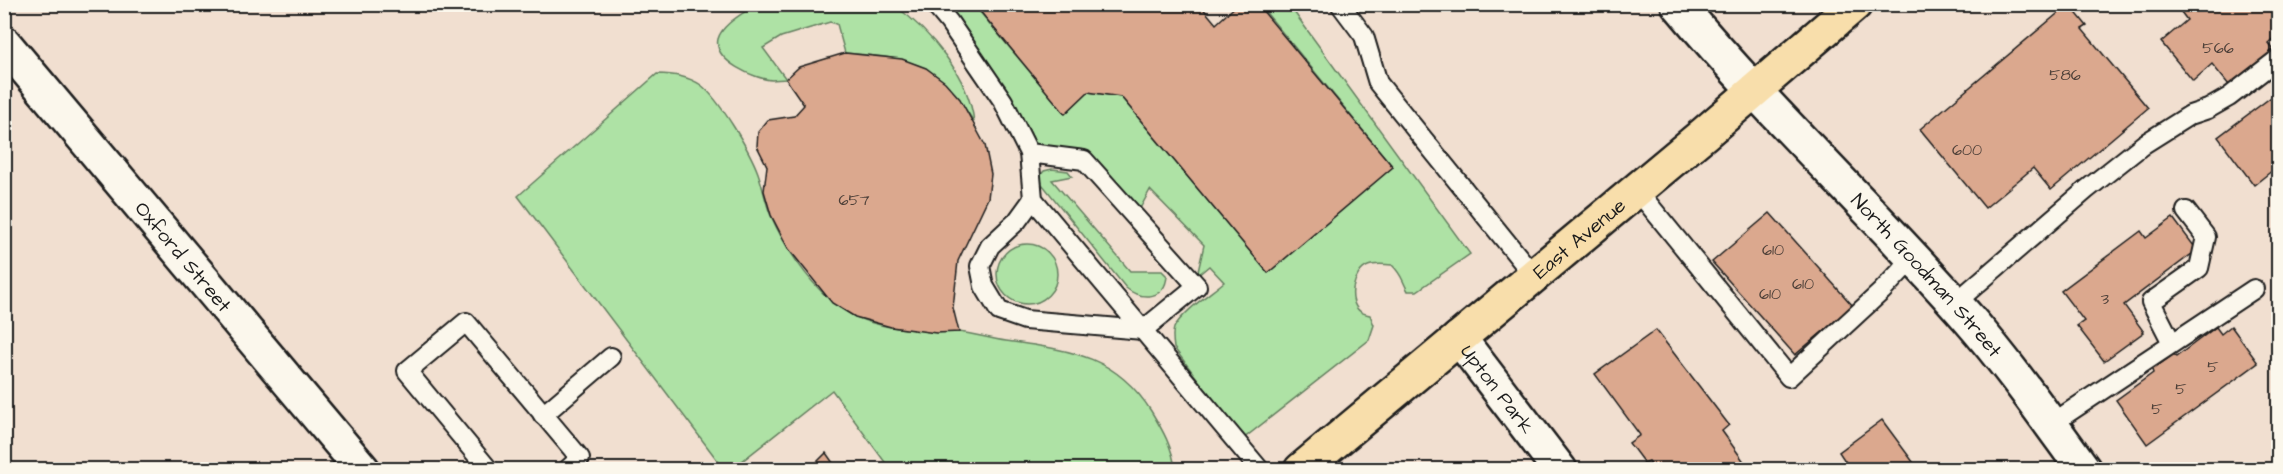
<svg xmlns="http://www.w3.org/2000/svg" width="2283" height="474" font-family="'Architects Daughter',sans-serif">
  <rect width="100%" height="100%" fill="#f1dfd0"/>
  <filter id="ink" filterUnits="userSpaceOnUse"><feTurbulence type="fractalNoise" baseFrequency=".0167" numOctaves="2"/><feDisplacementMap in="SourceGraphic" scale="12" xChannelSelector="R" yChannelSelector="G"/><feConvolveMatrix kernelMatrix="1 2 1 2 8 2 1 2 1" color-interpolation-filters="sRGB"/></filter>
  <g filter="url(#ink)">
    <g fill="#aee2a5" stroke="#657f60" stroke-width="1.5">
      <path d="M1259 4 1289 5 1470 254 1417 291H1408C1401 279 1403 276 1392 265 1384 264 1375 263 1368 266 1353 272 1346 302 1361 312 1363 314 1367 314 1370 315L1374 325 1369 340 1243 439 1174 348C1173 341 1172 334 1174 328 1181 313 1211 293 1224 282L1209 266 1197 276 1204 245 1150 190 1136 216 1087 154 1030 148 941 5H974L1065 114 1088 92 1121 97 1268 273 1393 167Z"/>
      <path d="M755 5H894C930 31 969 76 974 122 936 60 912 59 845 53L837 24 830 22 781 37 763 48 786 79C781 79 776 80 772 80 755 79 713 61 718 39 722 24 744 13 755 5Z"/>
      <path d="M657 74C672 74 689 77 701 85 719 99 750 151 758 173 763 187 765 202 771 216 787 252 819 299 854 316 886 331 923 330 957 332 973 333 990 339 1006 341 1068 350 1115 354 1151 411 1162 429 1173 448 1175 469H890L832 390 732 469H724L518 196Z"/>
      <path d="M1052 169 1068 171 1072 176 1052 180 1130 271H1162L1167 276C1165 299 1142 301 1126 288L1042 184 1040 176 1044 171Z"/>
      <circle cx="1027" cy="274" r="30"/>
    </g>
    <g fill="#dba88e" stroke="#1c1c1c" stroke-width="1.5">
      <polygon points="974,4 1203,4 1201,6 1216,24 1238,4 1257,4 1393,167 1268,273 1121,97 1088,92 1065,114"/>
      <polygon points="2069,4 2087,26 2082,29 2148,108 2051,190 2033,168 1985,208 1920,129"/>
      <polygon points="2175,4 2278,4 2278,42 2275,37 2268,43 2274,50 2229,85 2212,64 2193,81 2161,42 2187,20"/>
      <polygon points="845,53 902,59 926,68 945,82 960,99 985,145 991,174 988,198 958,261 953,308 959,332 936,333 891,327 855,317 832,303 788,248 771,215 764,191 767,166 757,146 758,132 768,120 794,116 804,105 786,79 799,67"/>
      <polygon points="2278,92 2278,166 2254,185 2218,137"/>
      <polygon points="1770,213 1853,306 1795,355 1712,262"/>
      <polygon points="2173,218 2197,250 2124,305 2144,332 2104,361 2077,326 2084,321 2061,291 2141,231 2146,238"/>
      <polygon points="2231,326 2258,363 2147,444 2116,400 2153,373 2152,370 2174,354 2176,357 2216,327 2221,334"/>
      <polygon points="1656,330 1729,425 1722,431 1750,470 1655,470 1649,461 1644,463 1629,443 1640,435 1595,374"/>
      <polygon points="1882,420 1919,470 1851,470 1839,452"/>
      <polygon points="826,453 838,470 809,470"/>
    </g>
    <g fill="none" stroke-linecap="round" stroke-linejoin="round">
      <defs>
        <g id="lane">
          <polyline points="934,4 949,22 1003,101 1029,153 1033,199 1260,470"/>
          <polyline points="1340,4 1364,36 1378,83 1534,276"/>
          <polyline points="1029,153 1084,160 1197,286 1143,330 1025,320 999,311 984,286 980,266 990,246 1017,221 1033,199"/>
          <polyline points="1637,190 1789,377 1882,291 1913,258"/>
          <polyline points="1955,303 2086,190 2144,144 2190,115 2208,109 2229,97 2278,59"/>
          <polyline points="2172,343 2151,302 2199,268 2206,237 2186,211"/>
          <polyline points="543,415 611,357"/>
          <polyline points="2051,424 2254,289"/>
          <polyline points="489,470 407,371 466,322 580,458 567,470"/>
        </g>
        <g id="street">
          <path id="s1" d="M1459 338 1560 470"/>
        </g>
        <g id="secondary">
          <path id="s2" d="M1678 4C1770 114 1874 211 1968 318 2010 366 2046 418 2084 470"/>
          <path id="s3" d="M4 43 363 470"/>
        </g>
        <g id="primary">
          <path id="s4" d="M1301 470 1705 133 1855 4"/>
        </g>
      </defs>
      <use href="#lane" stroke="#1c1c1c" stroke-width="22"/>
      <use href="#street" stroke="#1c1c1c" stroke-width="38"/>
      <use href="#secondary" stroke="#1c1c1c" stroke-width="38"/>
      <use href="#primary" stroke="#1c1c1c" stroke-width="38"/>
      <use href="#lane" stroke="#fbf7ec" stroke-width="18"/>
      <use href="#street" stroke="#fbf7ec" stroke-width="33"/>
      <use href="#secondary" stroke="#fbf7ec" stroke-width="33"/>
      <use href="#primary" stroke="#f8deab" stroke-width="33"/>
    </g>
  </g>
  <g text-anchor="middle" stroke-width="6" stroke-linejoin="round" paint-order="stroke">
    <g font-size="16" fill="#4c3f38">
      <text x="2218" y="53">566</text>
      <text x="2065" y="80">586</text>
      <text x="1967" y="155">600</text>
      <text x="854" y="205">657</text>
      <text x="1773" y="255">610</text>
      <text x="1803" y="289">610</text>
      <text x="1770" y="299">610</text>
      <text x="2105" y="304">3</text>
      <text x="2213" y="372">5</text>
      <text x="2181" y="394">5</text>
      <text x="2157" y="414">5</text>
    </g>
    <g font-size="20" fill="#1c1c1c" stroke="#fbf7ec">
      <text dy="7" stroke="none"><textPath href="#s4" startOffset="362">East Avenue</textPath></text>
      <text dy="7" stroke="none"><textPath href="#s3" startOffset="279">Oxford Street</textPath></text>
      <text dy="7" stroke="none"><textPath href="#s2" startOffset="368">North Goodman Street</textPath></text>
      <text dy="7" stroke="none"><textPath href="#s1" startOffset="64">Upton Park</textPath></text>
    </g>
  </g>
  <rect width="2283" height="474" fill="none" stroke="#fbf7ec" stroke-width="24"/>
  <rect x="12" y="12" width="2259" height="450" fill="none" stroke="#1c1c1c" stroke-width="2" filter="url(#ink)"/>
</svg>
